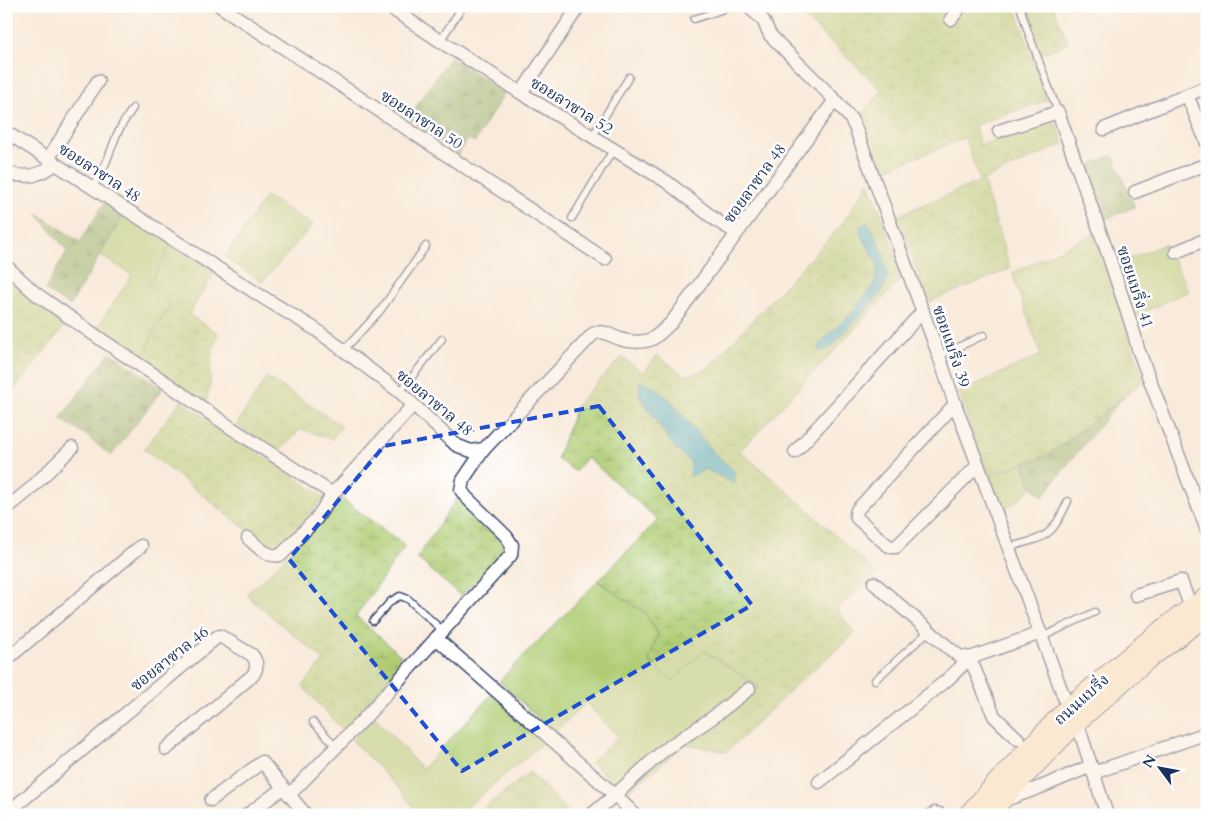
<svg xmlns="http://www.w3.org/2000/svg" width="1213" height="821" font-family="Cardo,'Noto Serif Thai',serif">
  <defs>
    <pattern id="forest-firs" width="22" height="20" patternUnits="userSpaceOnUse" patternTransform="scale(1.25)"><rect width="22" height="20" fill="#8cb066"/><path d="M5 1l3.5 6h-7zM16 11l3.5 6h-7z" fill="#729057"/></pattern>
    <pattern id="wetland-marsh" width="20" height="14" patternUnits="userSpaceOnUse" patternTransform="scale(1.25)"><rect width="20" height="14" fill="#b0cd74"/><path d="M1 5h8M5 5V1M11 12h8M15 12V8" fill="none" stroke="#97b067"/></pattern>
    <pattern id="water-ripples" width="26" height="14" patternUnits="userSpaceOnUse" patternTransform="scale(1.25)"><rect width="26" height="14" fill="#42abc2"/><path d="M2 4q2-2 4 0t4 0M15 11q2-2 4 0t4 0" fill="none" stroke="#368ca1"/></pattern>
  </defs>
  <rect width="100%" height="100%" fill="#fff"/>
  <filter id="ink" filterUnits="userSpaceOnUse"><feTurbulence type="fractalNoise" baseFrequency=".02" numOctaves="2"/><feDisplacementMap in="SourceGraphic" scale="10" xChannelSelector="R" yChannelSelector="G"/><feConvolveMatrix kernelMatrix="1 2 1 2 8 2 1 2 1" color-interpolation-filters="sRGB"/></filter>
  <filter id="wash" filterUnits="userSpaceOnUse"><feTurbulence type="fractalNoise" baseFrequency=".0096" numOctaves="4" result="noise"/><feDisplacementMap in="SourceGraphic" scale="20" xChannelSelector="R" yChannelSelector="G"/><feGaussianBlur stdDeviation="1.12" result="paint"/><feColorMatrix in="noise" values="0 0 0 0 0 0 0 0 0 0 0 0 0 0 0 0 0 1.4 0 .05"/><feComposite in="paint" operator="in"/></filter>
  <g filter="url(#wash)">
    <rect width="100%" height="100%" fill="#f9ebdb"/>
    <g fill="#b0cd74" stroke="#667e69">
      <polygon points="125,213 171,245 171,305 155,329 143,359 96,329 132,275 100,255"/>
      <polygon points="1165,244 1189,291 1131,318 1115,265"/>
      <polygon points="1024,463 1032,487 1004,512 987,476"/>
      <polygon points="598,581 646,613 658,633 672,681 704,651 760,686 685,744 625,794 591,762 619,737 586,703 554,733 499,681"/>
      <polygon points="493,693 545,741 468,806 476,815 420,815 399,789 352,740 374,716 422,769"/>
    </g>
    <g fill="url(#forest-firs)" stroke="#547062">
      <polygon points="450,57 505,92 475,142 468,139 458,155 410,120 415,108"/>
      <polygon points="1113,155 1135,207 1101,221 1084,167"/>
      <polygon points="106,200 125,213 70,306 45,290 67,251 36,212 80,242"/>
      <polygon points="110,352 163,389 111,456 80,431 60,419"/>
      <polygon points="1124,396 1059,475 1043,497 1032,487 1024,463 1049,454"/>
    </g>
    <g fill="url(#wetland-marsh)" stroke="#667e69" fill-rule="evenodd">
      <polygon points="792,6 1015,6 1047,100 975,125 980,145 1056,123 1064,144 983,180 1010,269 929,302 896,216 980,181 965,138 877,173 860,116 882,90"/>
      <polygon points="1022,6 1053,6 1068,43 1040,55"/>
      <path d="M869 182 904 276 740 451 805 507 877 574 837 609 855 633 796 685 727 752 685 744 759 686 704 651 673 681 649 661 658 633 645 613 598 581 658 520 587 457 575 471 557 459 577 404 622 357 644 373 657 355 685 376 707 369 843 223ZM860 232 888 277 880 294 830 348 822 341C839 325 878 292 878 267 878 260 864 239 860 232ZM639 382 652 385 714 453 734 471 735 484 705 468 690 476 691 462 675 449 640 396Z"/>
      <polygon points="266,196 313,225 262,282 225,257"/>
      <polygon points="1095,233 1144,381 1049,454 987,476 959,392 1041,355 1012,273"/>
      <polygon points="171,245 215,272 189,315 218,333 211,357 210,386 206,404 145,364 143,359 155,329 171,305 149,285"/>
      <polygon points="6,279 67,323 14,390 6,386"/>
      <polygon points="267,377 342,426 332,439 301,429 279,452 236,425"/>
      <polygon points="181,401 324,497 283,546 274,548 248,531 144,449"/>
      <polygon points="340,497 405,546 356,616 407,661 344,731 302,686 324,660 253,601 247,593 269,574"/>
      <polygon points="458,497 506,540 507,548 461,596 417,558"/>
      <polygon points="530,772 571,815 476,815 476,814"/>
    </g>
    <g fill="url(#water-ripples)" stroke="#2e6d90">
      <polygon points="867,223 873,230 883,254 888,277 880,294 830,348 818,351 822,341 852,313 875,282 878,265 860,232 860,226"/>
      <polygon points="639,382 652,385 671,401 714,453 734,471 735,484 705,469 690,477 691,462 675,449 640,396"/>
    </g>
  </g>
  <g filter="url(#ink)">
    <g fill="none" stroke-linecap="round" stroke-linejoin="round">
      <defs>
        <g id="lane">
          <polyline points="1020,6 1027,29 1058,112"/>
          <polyline points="694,19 724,9 728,6"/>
          <polyline points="440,41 463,6"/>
          <polyline points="592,137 629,77"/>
          <polyline points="93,187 106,163 117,134 123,123 133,108"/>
          <polyline points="572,218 613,150"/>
          <polyline points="344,350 366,326 380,311 426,246"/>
          <polyline points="939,356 984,335"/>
          <polyline points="400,392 442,339"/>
          <path d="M1009 547C1047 537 1051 538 1068 501"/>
          <polyline points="373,621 391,601 400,596 408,599 443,631"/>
          <polyline points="1042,637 1095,612"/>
          <polyline points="875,680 929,631"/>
          <polyline points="313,722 337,747"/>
          <polyline points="926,815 934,810 940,811 944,815"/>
        </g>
        <g id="street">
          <polyline points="220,6 605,259"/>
          <polyline points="388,6 440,41 521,93 667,182 717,221 737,233"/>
          <polyline points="748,6 763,20 770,35 835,100 851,119 855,127 939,356 955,404 978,465 1068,708"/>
          <polyline points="951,19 961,6"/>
          <polyline points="521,93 579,6"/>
          <polyline points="1187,95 1207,143"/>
          <polyline points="1104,129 1207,87"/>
          <polyline points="999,131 1058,112 1109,257 1134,333 1138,349 1207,530"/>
          <path d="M6 132 259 295 315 329 400 392 456 445 471 451 484 449 593 334C604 329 610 336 620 339 628 342 643 343 652 339 659 335 665 328 671 323L835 100"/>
          <polyline points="48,159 98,81"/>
          <path d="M6 174C31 177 34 178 56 164"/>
          <polyline points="1135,192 1207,164"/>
          <polyline points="1176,252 1207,239"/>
          <polyline points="6,266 35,293 102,340 168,384 230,427 330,492 334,492 342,484 413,405"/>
          <polyline points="955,404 857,510 856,515 857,518 887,545 892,547 896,547 978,465"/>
          <polyline points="795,452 923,311"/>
          <polyline points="6,509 29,490 72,448"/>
          <path d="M248 538C258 547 267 558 281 555L316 519 334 492"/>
          <polyline points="874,583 950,649 959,656 970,658 1041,633"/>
          <polyline points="1136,595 1181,581 1191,608"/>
          <polyline points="436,638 615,795 635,815"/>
          <polyline points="6,660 141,546"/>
          <polyline points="1077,722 1107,815"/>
          <polyline points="1093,773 1207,733"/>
          <polyline points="819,782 947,680 970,658 994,716 1018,739"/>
          <polyline points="289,795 362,721 511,555 512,545 506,536 466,497 461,490 463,480 484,449"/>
          <polyline points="211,800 262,762 306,815"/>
          <polyline points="1005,800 1041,787 1091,766"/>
          <path d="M6 814 217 637 220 636 252 655C257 661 258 668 253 675L166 749"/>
          <polyline points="247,815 283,788"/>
          <polyline points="591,815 615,795 663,751 712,718 749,689"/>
        </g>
        <g id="secondary">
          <polyline points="968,815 998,781 1068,708 1139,648 1180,616 1207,597"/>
          <polyline points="989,815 1009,792 1077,722 1147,660 1207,615"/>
        </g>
      </defs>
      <use href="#lane" stroke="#3c4b71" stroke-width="9"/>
      <use href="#street" stroke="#3c4b71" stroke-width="15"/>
      <use href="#secondary" stroke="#3c4b71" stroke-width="21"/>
      <use href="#lane" stroke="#fff" stroke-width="6"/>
      <use href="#street" stroke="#fff" stroke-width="12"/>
      <use href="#secondary" stroke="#fbe6c4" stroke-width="19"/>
    </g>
  </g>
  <path d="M0 0H1213V821H0ZM599 406 752 605 462 771 289 559 384 446Z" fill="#f9ebdb" fill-opacity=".55" fill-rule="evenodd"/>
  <path fill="none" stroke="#1d4ed8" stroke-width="4" stroke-dasharray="10 6" stroke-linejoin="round" d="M599 406 752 605 462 771 289 559 384 446Z"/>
  <g text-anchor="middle" stroke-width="5" stroke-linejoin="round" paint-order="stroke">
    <g font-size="16" fill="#1b2f5e" stroke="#fff">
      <text transform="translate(572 105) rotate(32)" y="6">ซอยลาซาล 52</text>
      <text transform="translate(422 119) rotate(33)" y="6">ซอยลาซาล 50</text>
      <text transform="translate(100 172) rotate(33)" y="6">ซอยลาซาล 48</text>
      <text transform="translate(754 183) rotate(-54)" y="6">ซอยลาซาล 48</text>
      <text transform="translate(1136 287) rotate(72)" y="6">ซอยแบริ่ง 41</text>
      <text transform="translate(952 346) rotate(71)" y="6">ซอยแบริ่ง 39</text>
      <text transform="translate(435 402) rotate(40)" y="6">ซอยลาซาล 48</text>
      <text transform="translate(169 658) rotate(-38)" y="6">ซอยลาซาล 46</text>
      <text transform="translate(1081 699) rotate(-42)" y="6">ถนนแบริ่ง</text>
    </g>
  </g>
  <rect width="1213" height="821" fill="none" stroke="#fff" stroke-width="25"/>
  <g transform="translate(1160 768) rotate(302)" stroke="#ffffff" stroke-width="4" paint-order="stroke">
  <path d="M0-4L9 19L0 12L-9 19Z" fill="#1b2f5e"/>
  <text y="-8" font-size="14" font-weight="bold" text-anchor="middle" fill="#1b2f5e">N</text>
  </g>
</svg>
